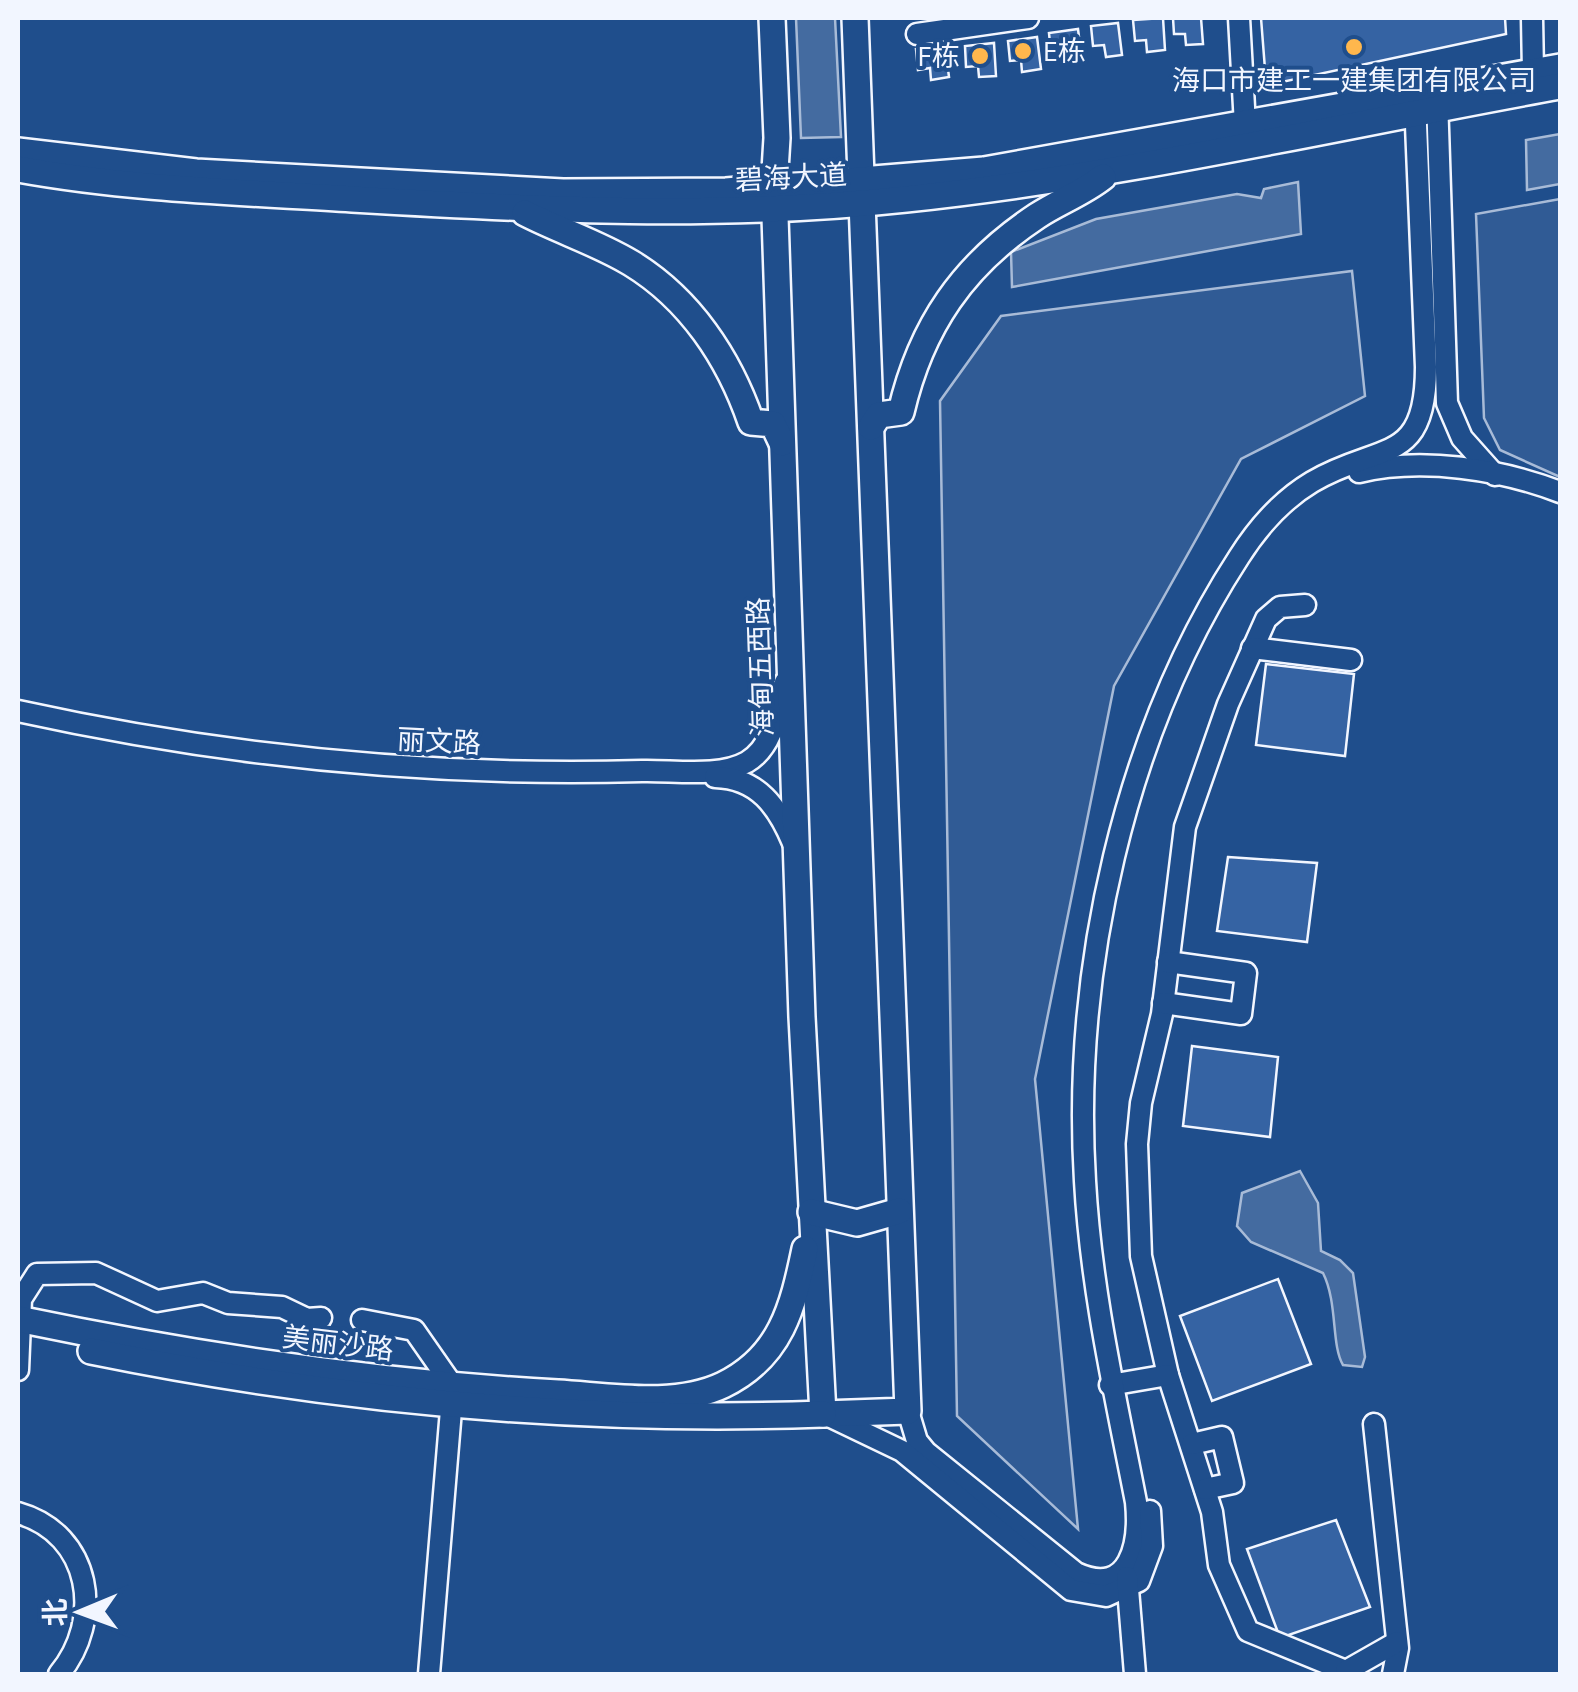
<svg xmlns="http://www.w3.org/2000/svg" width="1578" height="1692" font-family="'PT Sans','Noto Sans SC',sans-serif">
  <rect width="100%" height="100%" fill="#1f4e8c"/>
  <g fill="#305b95" stroke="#a8bbd7" stroke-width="2.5">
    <polygon points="1560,199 1560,477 1500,450 1484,418 1476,214"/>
    <polygon points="1352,271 1365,396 1241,459 1114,686 1035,1079 1078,1529 957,1416 940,401 1001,316"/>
  </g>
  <g fill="#446ba0" stroke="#a8bbd7" stroke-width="2.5">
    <polygon points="796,18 835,18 841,137 801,138"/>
    <polygon points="1560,134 1560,184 1527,190 1526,140"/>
    <polygon points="1298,182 1301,234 1012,287 1011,252 1096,219 1237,194 1261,198 1264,189"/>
    <path d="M1300 1171 1318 1203 1321 1251 1340 1260 1353 1273 1365 1357 1362 1367 1343 1365C1331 1345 1338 1303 1323 1273L1251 1242 1237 1226 1242 1193Z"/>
  </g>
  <g fill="#3563a3" stroke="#f2f6ff" stroke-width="2.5">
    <polygon points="1163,18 1165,50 1147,52 1146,40 1135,41 1133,20"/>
    <polygon points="1173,18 1201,18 1203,44 1186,45 1185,34 1174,34"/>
    <polygon points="1261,18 1505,18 1506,34 1282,82 1265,69"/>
    <polygon points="1118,23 1122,55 1106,57 1104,45 1093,46 1091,26"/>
    <polygon points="1078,29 1082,61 1064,63 1062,52 1051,53 1049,33"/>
    <polygon points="1037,37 1041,69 1022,72 1021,60 1010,61 1008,41"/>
    <polygon points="994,43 996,76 979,77 978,66 966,67 965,46"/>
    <polygon points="945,45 949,77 931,80 930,68 918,70 916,49"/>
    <polygon points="1266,664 1354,674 1345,756 1256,745"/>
    <polygon points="1228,857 1317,863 1307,942 1217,931"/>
    <polygon points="1192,1046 1278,1057 1270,1137 1183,1126"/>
    <polygon points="1278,1279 1311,1364 1212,1401 1180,1316"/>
    <polygon points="1336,1520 1370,1607 1280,1638 1247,1549"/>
  </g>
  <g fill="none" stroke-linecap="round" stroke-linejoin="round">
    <defs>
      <g id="minor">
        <polyline points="1239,18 1245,125"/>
        <polyline points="1532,18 1533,72"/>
        <polyline points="917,34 1028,18"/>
        <polyline points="1437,98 1447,403 1462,438 1495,475"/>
        <path d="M1359 472C1422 457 1500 469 1560 492"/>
        <polyline points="1305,605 1280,607 1266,619 1228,704 1185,827 1162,1014 1141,1103 1137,1144 1141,1256 1168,1375 1212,1512 1219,1565 1248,1631 1353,1674"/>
        <polyline points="1252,648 1351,660"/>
        <path d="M18 711C223 756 431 777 642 771 673 770 719 778 747 762 774 746 778 709 785 682"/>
        <path d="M715 777C758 778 778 807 793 843"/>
        <polyline points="1163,1003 1241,1014 1246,973 1168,962"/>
        <polyline points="362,1320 414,1330 453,1386 429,1674"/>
        <polyline points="18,1370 21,1299 37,1274 96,1273 157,1301 203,1293 228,1303 282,1307 307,1319 321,1318"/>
        <polyline points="1110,1385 1168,1375"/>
        <path d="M908 1411 917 1441 926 1452 1076 1573C1131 1598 1140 1542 1136 1502 1115 1394 1091 1290 1085 1181 1072 971 1124 734 1239 557 1258 527 1282 500 1312 482 1379 442 1426 467 1426 367L1415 101"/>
        <polyline points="829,1416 902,1451 1071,1590 1106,1596 1139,1581 1152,1546 1150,1511"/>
        <polyline points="1374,1424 1398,1648 1393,1674"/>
        <polyline points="1192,1444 1222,1437 1233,1483 1205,1489"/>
        <path d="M18 1513C92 1534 104 1620 59 1674"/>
        <polyline points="1127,1577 1135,1674"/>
        <polyline points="1346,1671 1397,1642"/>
      </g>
      <g id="major">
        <polyline points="772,18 777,138 774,187 802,1017 823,1414 908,1411 855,18"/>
        <polyline points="18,151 196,172 563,192 726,191 984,170 1560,67"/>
        <path d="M18 169C128 189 240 192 352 199 537 210 721 219 906 199 1126 176 1343 125 1560 86"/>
        <path d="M525 213C560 231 598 243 631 263 690 299 729 358 751 422L773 424 782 443"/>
        <path d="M871 427 879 415 901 412C921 326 963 265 1037 216 1058 202 1083 193 1103 177"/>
        <polyline points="811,1212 857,1223 899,1211"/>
        <path d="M18 1319C196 1356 376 1383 558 1393 610 1396 675 1408 723 1385 781 1357 793 1307 805 1249"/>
        <path d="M91 1351C332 1400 577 1423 823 1414"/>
      </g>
    </defs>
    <use href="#minor" stroke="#f2f6ff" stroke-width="25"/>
    <use href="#major" stroke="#f2f6ff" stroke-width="30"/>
    <use href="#minor" stroke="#1f4e8c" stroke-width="20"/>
    <use href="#major" stroke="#1f4e8c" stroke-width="25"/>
  </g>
  <g fill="#ffb74d" stroke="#1f4e8c" stroke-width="4">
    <circle cx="1354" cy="47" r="10"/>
    <circle cx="1023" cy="51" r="10"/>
    <circle cx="980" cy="56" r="10"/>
  </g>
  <g text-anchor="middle" stroke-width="8" stroke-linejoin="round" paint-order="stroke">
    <g font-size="28" fill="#f2f6ff" stroke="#1f4e8c" text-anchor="start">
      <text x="1043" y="61">E栋</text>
      <text x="960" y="66" text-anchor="end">F栋</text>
      <text x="1354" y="90" text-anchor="middle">海口市建工一建集团有限公司</text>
    </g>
    <g font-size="28" fill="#f2f6ff" stroke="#1f4e8c">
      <text transform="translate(791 177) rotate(-3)" y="10">碧海大道</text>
      <text transform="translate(760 667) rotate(-92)" y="10">海甸五西路</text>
      <text transform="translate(439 741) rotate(3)" y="10">丽文路</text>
      <text transform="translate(338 1343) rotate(7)" y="10">美丽沙路</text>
    </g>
  </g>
  <rect width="1578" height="1692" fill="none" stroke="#f2f6ff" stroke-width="40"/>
  <g transform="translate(80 1612) rotate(269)" stroke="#1f4e8c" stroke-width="8" paint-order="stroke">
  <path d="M0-8L18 38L0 25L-18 38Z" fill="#f2f6ff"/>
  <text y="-15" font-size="28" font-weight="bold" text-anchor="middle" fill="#f2f6ff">北</text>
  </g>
</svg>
